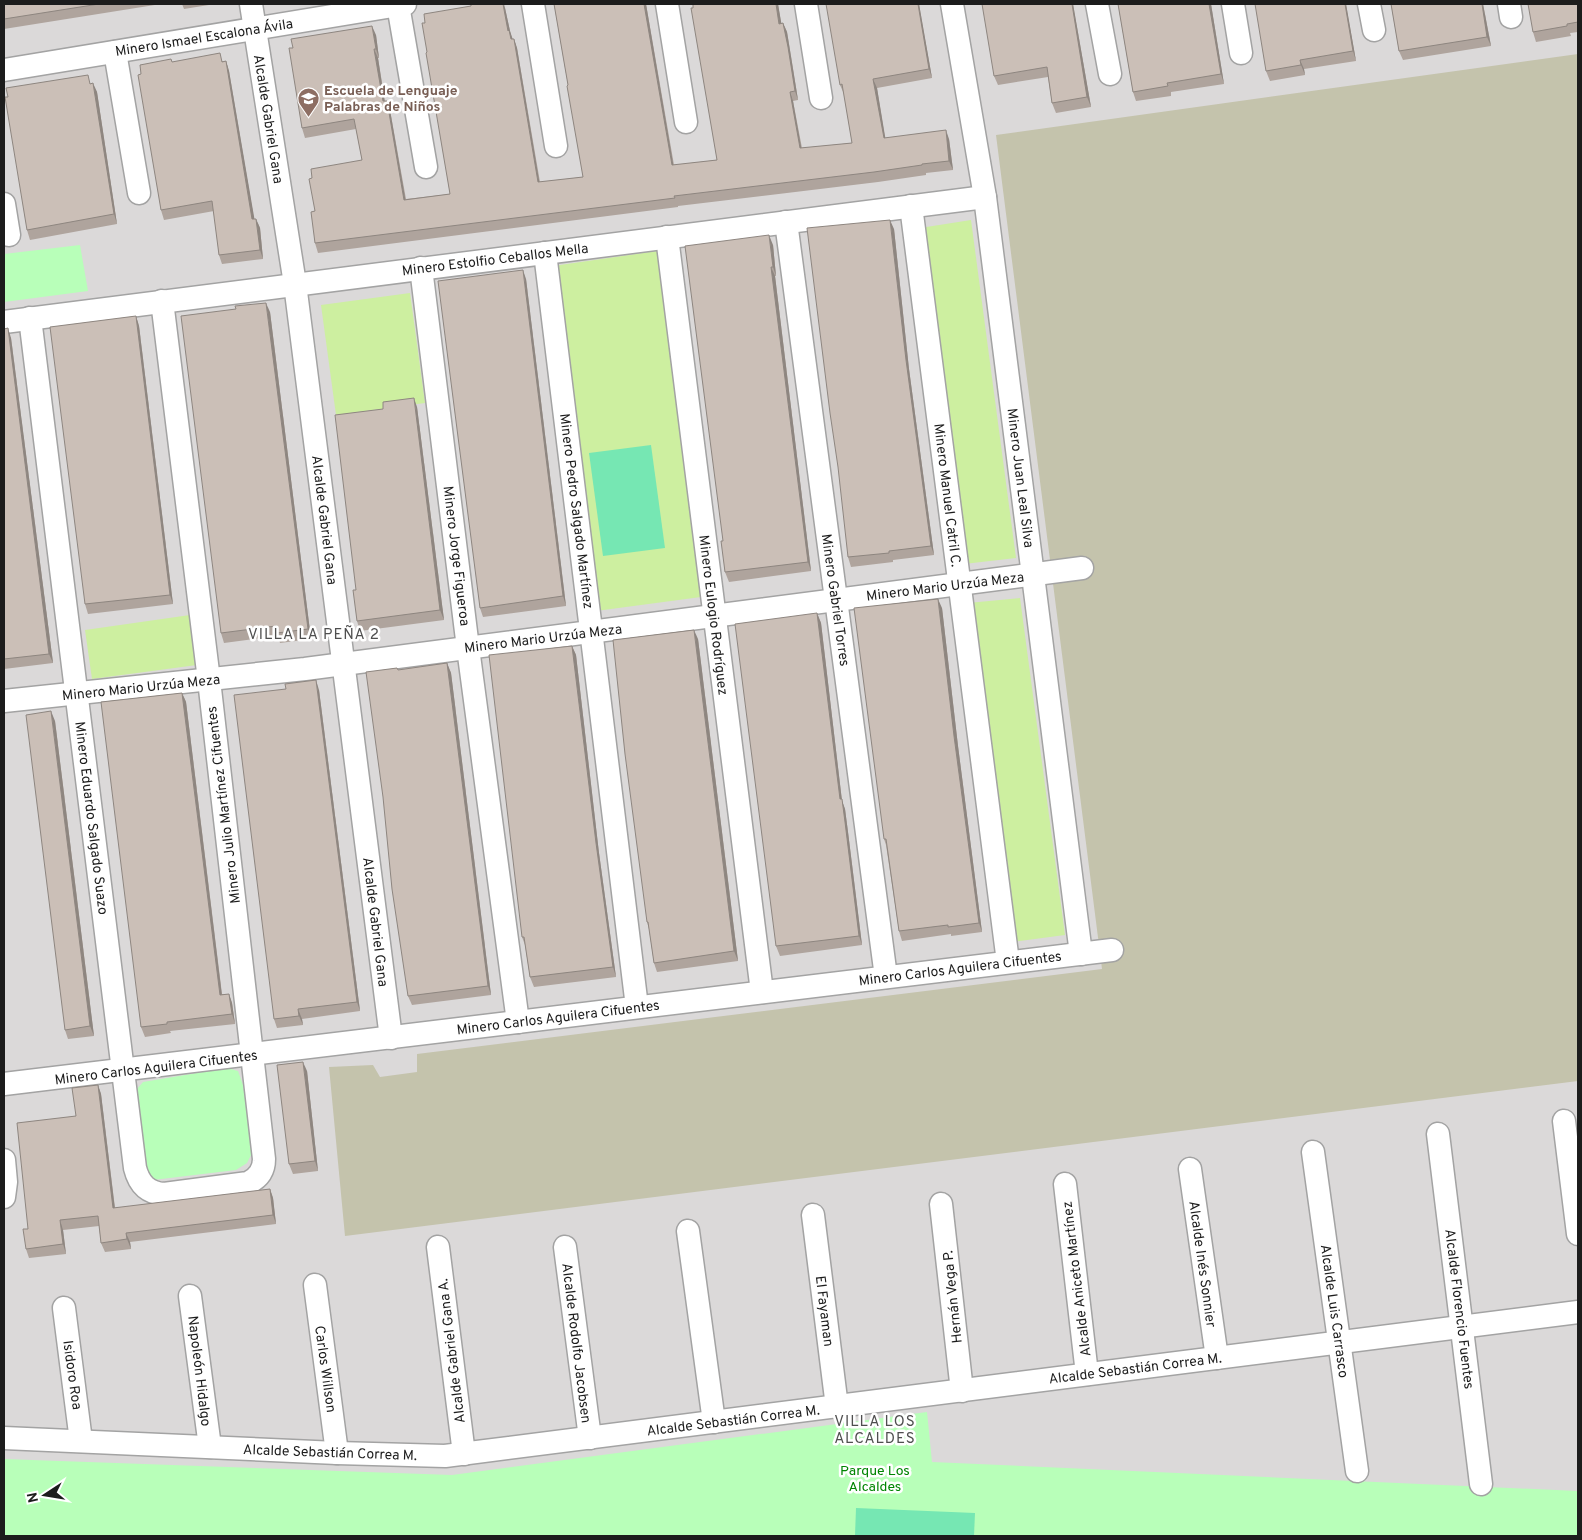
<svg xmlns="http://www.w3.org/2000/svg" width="1582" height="1540" font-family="Overpass,sans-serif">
  <rect width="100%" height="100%" fill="#efe9e1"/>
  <rect fill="#dbd9d9" x="4" y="4" width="1574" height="1532"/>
  <polygon fill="#c4c3ac" points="1578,54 1578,1081 345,1236 329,1067 373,1065 380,1077 417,1072 417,1054 1102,969 996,135"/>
  <g fill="#cdefa0">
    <polygon points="971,220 1016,558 964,564 920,228"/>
    <polygon points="657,251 701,597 596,611 553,266"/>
    <polygon points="410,293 425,403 336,415 321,305"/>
    <polygon points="1020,598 1065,935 1012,942 968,603"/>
    <polygon points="190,615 197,665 92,679 85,630"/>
  </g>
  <g fill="#b8ffb9">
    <polygon points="80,245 88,291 4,302 4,254"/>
    <polygon points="227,1068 238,1071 243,1085 252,1153 247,1163 236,1170 153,1180 146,1174 136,1090 143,1082"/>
    <polygon points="927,1412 932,1462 1578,1491 1578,1536 4,1536 4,1459 452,1475"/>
  </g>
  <g fill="#76e7b3">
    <polygon points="651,445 665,548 603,556 589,453"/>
    <polygon points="856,1508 975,1513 974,1536 855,1536"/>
  </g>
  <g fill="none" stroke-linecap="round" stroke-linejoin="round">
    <defs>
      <g id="street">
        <polyline points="251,4 295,284 391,1038"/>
        <polyline points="533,4 556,146"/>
        <polyline points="667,4 686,122"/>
        <polyline points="806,4 821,98"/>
        <polyline points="952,4 985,197 1081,954"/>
        <polyline points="1097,4 1110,74"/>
        <polyline points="1233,4 1241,53"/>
        <polyline points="1369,4 1374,30"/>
        <polyline points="1509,4 1511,17"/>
        <polyline points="398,5 426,167"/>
        <polyline points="115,52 139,193"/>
        <polyline points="4,70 405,4"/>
        <polyline points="4,204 9,235"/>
        <polyline points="911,206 1008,962"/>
        <polyline points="786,222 886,977"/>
        <polyline points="667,237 762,992"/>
        <polyline points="545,253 637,1007"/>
        <polyline points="421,268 468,648 518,1022"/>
        <path d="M30 318 135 1168C139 1184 148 1193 164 1194L248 1183C259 1178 264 1170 264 1159L209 680 162 301"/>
        <polyline points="4,322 985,197"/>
        <polyline points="4,701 305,669 1082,568"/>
        <polyline points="4,1084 1112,950"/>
        <polyline points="1564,1121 1578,1234"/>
        <polyline points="1438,1134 1481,1484"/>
        <polyline points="1313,1152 1357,1471"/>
        <polyline points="4,1160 6,1182 4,1197"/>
        <polyline points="1190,1169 1217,1358"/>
        <polyline points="1065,1184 1087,1374"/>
        <polyline points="941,1204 962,1391"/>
        <polyline points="813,1215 837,1407"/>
        <polyline points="688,1231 714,1422"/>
        <polyline points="438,1247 464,1454"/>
        <polyline points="565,1247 590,1438"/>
        <polyline points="315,1285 337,1453"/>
        <polyline points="190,1296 210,1447"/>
        <polyline points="64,1308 81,1441"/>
        <polyline points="4,1438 337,1453 445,1456 1578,1312"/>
      </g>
    </defs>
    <use href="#street" stroke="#a3a3a3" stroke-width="25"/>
    <use href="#street" stroke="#fff" stroke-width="22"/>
  </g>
  <g fill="#afa49d">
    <polygon points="4,4 161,4 4,29"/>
    <polygon points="182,4 215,4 184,9"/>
    <polygon points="554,4 646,4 674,165 717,160 693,4 778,4 781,23 783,23 787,32 791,56 798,100 793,101 802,148 852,143 844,94 840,85 919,4 932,78 877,88 885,138 949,139 953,170 926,173 926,175 878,182 678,206 678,207 318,253 315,243 315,211 312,178 362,160 356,129 305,138 302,128 376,35 379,58 378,58 385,101 390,110 406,199 450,194 427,52 425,23 505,8 510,31 512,39 514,39 517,48 540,182 583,177 568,85"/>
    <polygon points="1073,4 1091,107 1056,113 1052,103 1048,77 998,85 994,76"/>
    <polygon points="1118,4 1211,4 1224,84 1171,92 1171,96 1136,101 1133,92"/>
    <polygon points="1346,4 1356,61 1304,69 1305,75 1270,81 1266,71"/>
    <polygon points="1391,4 1483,4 1491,46 1403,60 1399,51"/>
    <polygon points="1578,4 1578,32 1570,33 1571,36 1536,42 1533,32"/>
    <polygon points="226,61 229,71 254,219 256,219 260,228 263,259 222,264 219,255 214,211 164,220 161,210 141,74 172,62"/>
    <polygon points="91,83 97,92 117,224 30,240 27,230"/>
    <polygon points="894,229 909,369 934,555 893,560 893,562 851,567 848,557"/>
    <polygon points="773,245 776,276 775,276 811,571 729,582 725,572 723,541"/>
    <polygon points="526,279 566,606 483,617 480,608"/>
    <polygon points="270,312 311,639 280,643 278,636 224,643 221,633"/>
    <polygon points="136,316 139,326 173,604 88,614 85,604"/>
    <polygon points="4,329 11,338 53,663 4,669"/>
    <polygon points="417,407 444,620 360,631 357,621 356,590"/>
    <polygon points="942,608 958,746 982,932 951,936 951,934 902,941 899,931 886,845 884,839"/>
    <polygon points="817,613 821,623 842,801 845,809 848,832 862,945 780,956 776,946"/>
    <polygon points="698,639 738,961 657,972 654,963 649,929 647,922"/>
    <polygon points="572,646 576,655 599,853 616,977 534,987 530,977 525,945 522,937"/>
    <polygon points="447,663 451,673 491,995 412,1005 408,996 398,670"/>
    <polygon points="319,690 360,1011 302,1019 303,1025 277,1028 274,1019"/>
    <polygon points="182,693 186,702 222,994 229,994 232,1003 235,1024 170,1031 171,1033 145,1037 141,1027"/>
    <polygon points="55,721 94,1036 68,1039 65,1030"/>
    <polygon points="307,1071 318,1171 293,1174 289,1164"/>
    <polygon points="98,1085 101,1094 115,1208 270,1189 273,1198 276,1224 130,1242 131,1249 105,1252 101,1243 99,1226 63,1230 66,1254 29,1258 26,1249 28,1229 76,1116"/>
  </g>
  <g fill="#8e8680">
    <polygon points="503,4 504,4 505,8 510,31 513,40 514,49 508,31"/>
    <polygon points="644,4 646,4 675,175 672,165"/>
    <polygon points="776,4 778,4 783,33 779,24"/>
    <polygon points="918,4 919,4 932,78 929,69"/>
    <polygon points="1072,4 1073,4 1091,107 1087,97"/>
    <polygon points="1209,4 1211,4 1224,84 1221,74"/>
    <polygon points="1345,4 1346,4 1356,61 1353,51"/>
    <polygon points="1482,4 1483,4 1491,46 1487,37"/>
    <polygon points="783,23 787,32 798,100 795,91"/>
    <polygon points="372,26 376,35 379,58 376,49"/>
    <polygon points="514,39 517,48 541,192 538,182"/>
    <polygon points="374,49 378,58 386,111 383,101"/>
    <polygon points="1300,60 1304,69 1305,75 1301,65"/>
    <polygon points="226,61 229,71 256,228 252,219"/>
    <polygon points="873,79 877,88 887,148 884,138"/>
    <polygon points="93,83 97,92 117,224 114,214"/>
    <polygon points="790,92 793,101 803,158 800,148"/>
    <polygon points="387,101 390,110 407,209 404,200"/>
    <polygon points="946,130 949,139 953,170 949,161"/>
    <polygon points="256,219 260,228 263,259 260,250"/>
    <polygon points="890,220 894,229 909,369 934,555 931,546 906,360"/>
    <polygon points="769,235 773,245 776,276 773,267"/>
    <polygon points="771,267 775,276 811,571 808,562"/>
    <polygon points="523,270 526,279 566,606 563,596"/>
    <polygon points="266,303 270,312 311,639 308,629"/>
    <polygon points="136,316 139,326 173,604 170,595"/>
    <polygon points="8,328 11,338 53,663 49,654"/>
    <polygon points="414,398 417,407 444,620 440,610"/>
    <polygon points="938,599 942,608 958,746 982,932 979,923 954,736"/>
    <polygon points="817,613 821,623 842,801 845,809 848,832 862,945 859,936 840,799"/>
    <polygon points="694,630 698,639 738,961 734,951"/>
    <polygon points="572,646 576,655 599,853 616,977 613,967 596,843"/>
    <polygon points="447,663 451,673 491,995 488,986"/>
    <polygon points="316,680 319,690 360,1011 357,1002"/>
    <polygon points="182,693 186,702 223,1004 220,995"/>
    <polygon points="51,711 55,721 94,1036 90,1026"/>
    <polygon points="229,994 232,1003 235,1024 232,1014"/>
    <polygon points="298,1009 302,1019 303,1025 299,1016"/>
    <polygon points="303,1062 307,1071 318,1171 315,1161"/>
    <polygon points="98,1085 101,1094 116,1218 113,1208"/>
    <polygon points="270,1189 273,1198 276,1224 273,1215"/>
    <polygon points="60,1220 63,1230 66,1254 63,1244"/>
    <polygon points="126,1233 130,1242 131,1249 127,1239"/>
  </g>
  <g fill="#cbbfb7" stroke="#8e8680">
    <polygon points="4,4 99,4 4,19"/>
    <polygon points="471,4 503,4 508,31 509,30 511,39 514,39 538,182 583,177 567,86 568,85 554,4 644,4 672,165 717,160 691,8 693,8 693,4 776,4 779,24 783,23 788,47 795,91 790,92 800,148 852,143 842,84 840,85 826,4 918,4 929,69 873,79 884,138 946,130 949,161 922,164 922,165 874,172 674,196 675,198 315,243 311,212 315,211 309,179 312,178 311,169 362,160 354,119 302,128 289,48 293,48 291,39 372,26 376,49 374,49 383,101 387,101 404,200 450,194 426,53 427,52 422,23 425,23 424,14 471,6"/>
    <polygon points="982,4 1072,4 1087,97 1052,103 1047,67 994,76"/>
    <polygon points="1118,4 1209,4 1221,74 1167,83 1168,86 1133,92"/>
    <polygon points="1255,4 1345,4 1353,51 1300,60 1301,65 1266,71"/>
    <polygon points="1391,4 1482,4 1487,37 1399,51"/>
    <polygon points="1528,4 1578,4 1578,22 1567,24 1567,26 1533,32"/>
    <polygon points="220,53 222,62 226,61 252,219 256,219 260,250 219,255 212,201 161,210 138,75 141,74 140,65 171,59 172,62"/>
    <polygon points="88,75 90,84 93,83 114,214 27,230 5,97 8,97 6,88"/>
    <polygon points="890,220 906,360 931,546 889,551 889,553 848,557 838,467 830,413 807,228"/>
    <polygon points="769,235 773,267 771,267 808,562 725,572 721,541 723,541 685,246"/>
    <polygon points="523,270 563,596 480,608 438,281"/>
    <polygon points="266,303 308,629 277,633 276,626 221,633 181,316 236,309 235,306"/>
    <polygon points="136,316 170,595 85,604 50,327"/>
    <polygon points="8,328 49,654 4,659 4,329"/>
    <polygon points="414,398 440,610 357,621 353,590 356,590 335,415 383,409 383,402"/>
    <polygon points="938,599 954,736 979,923 948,927 948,925 899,931 886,839 884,839 854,608"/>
    <polygon points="817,613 840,799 842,799 845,822 859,936 776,946 735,624"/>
    <polygon points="694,630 734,951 654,963 648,922 647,922 625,754 613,640"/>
    <polygon points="572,646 596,843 613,967 530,977 524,937 522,937 489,655"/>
    <polygon points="447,663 488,986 408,996 392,889 383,797 366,672 397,668 398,670"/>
    <polygon points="316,680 357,1002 298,1009 299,1016 274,1019 234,695 286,689 285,684"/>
    <polygon points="182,693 220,995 229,994 232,1014 167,1022 167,1024 141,1027 101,702"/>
    <polygon points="51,711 90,1026 65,1030 26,715"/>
    <polygon points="303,1062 315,1161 289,1164 277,1065"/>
    <polygon points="98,1085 113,1208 270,1189 273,1215 126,1233 127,1239 101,1243 98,1216 60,1220 63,1244 26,1249 23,1229 28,1229 17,1123 76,1116 72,1088"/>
  </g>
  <defs>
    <symbol id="school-pin" viewBox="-11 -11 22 30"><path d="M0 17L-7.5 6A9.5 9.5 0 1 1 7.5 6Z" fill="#8d6e63" stroke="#fff"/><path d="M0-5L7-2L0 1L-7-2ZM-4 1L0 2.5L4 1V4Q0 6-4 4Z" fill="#fff"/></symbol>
  </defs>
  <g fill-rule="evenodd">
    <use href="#school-pin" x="296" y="86" width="25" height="34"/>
  </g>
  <g text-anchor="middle" stroke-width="5" stroke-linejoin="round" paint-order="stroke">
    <g font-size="14" fill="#1c1c1c" stroke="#fff">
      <text transform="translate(204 37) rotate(-9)" y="5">Minero Ismael Escalona Ávila</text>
      <text transform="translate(269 119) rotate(81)" y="5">Alcalde Gabriel Gana</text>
      <text transform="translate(495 259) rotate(-7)" y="5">Minero Estolfio Ceballos Mella</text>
      <text transform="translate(1021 478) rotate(83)" y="5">Minero Juan Leal Silva</text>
      <text transform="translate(948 495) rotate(83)" y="5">Minero Manuel Catril C.</text>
      <text transform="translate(577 511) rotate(83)" y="5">Minero Pedro Salgado Martínez</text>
      <text transform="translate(325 520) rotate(83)" y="5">Alcalde Gabriel Gana</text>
      <text transform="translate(457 556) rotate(83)" y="5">Minero Jorge Figueroa</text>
      <text transform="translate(945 586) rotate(-7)" y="5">Minero Mario Urzúa Meza</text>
      <text transform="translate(836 600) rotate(82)" y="5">Minero Gabriel Torres</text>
      <text transform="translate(714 615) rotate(83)" y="5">Minero Eulogio Rodríguez</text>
      <text transform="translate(543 638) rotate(-7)" y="5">Minero Mario Urzúa Meza</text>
      <text transform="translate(141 687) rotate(-6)" y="5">Minero Mario Urzúa Meza</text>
      <text transform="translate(223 805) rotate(-97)" y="5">Minero Julio Martínez Cifuentes</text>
      <text transform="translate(92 818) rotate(83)" y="5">Minero Eduardo Salgado Suazo</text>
      <text transform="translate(376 922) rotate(83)" y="5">Alcalde Gabriel Gana</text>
      <text transform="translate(960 968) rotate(-7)" y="5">Minero Carlos Aguilera Cifuentes</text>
      <text transform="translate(558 1017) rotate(-7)" y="5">Minero Carlos Aguilera Cifuentes</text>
      <text transform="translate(156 1067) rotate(-7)" y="5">Minero Carlos Aguilera Cifuentes</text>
      <text transform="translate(1203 1264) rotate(82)" y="5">Alcalde Inés Sonnier</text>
      <text transform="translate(1076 1279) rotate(-97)" y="5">Alcalde Aniceto Martínez</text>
      <text transform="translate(952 1297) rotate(-96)" y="5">Hernán Vega P.</text>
      <text transform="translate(1460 1309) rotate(83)" y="5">Alcalde Florencio Fuentes</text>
      <text transform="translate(825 1311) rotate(83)" y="5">El Fayaman</text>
      <text transform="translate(1335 1311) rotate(82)" y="5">Alcalde Luis Carrasco</text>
      <text transform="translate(577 1343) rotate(83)" y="5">Alcalde Rodolfo Jacobsen</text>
      <text transform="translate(451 1351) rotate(-97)" y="5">Alcalde Gabriel Gana A.</text>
      <text transform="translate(1135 1368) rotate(-7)" y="5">Alcalde Sebastián Correa M.</text>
      <text transform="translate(326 1369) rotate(82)" y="5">Carlos Willson</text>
      <text transform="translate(200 1371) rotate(83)" y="5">Napoleón Hidalgo</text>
      <text transform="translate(73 1375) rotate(82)" y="5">Isidoro Roa</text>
      <text transform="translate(733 1420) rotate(-7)" y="5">Alcalde Sebastián Correa M.</text>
      <text transform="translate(330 1452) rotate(2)" y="5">Alcalde Sebastián Correa M.</text>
    </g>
    <g font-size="14" font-weight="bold" fill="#785e54" stroke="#fff" text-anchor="start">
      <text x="324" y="95">Escuela de Lenguaje<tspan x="324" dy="16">Palabras de Niños</tspan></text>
    </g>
    <g font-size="14" fill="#008502" stroke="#fff">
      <text x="875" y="1475">Parque Los<tspan x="875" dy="16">Alcaldes</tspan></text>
    </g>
    <g font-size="15" letter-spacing="1" fill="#4f4f4f" stroke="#fff">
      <text x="314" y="639">VILLA LA PEÑA 2</text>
      <text x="875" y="1426">VILLA LOS<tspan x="875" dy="17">ALCALDES</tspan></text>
    </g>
  </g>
  <rect width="1582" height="1540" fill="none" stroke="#1c1c1c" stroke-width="10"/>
  <g transform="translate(45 1495) rotate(258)" stroke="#ffffff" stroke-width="4" paint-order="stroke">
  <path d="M0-4L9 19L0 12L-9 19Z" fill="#1c1c1c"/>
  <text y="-8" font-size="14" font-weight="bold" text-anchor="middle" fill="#1c1c1c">N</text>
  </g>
</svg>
